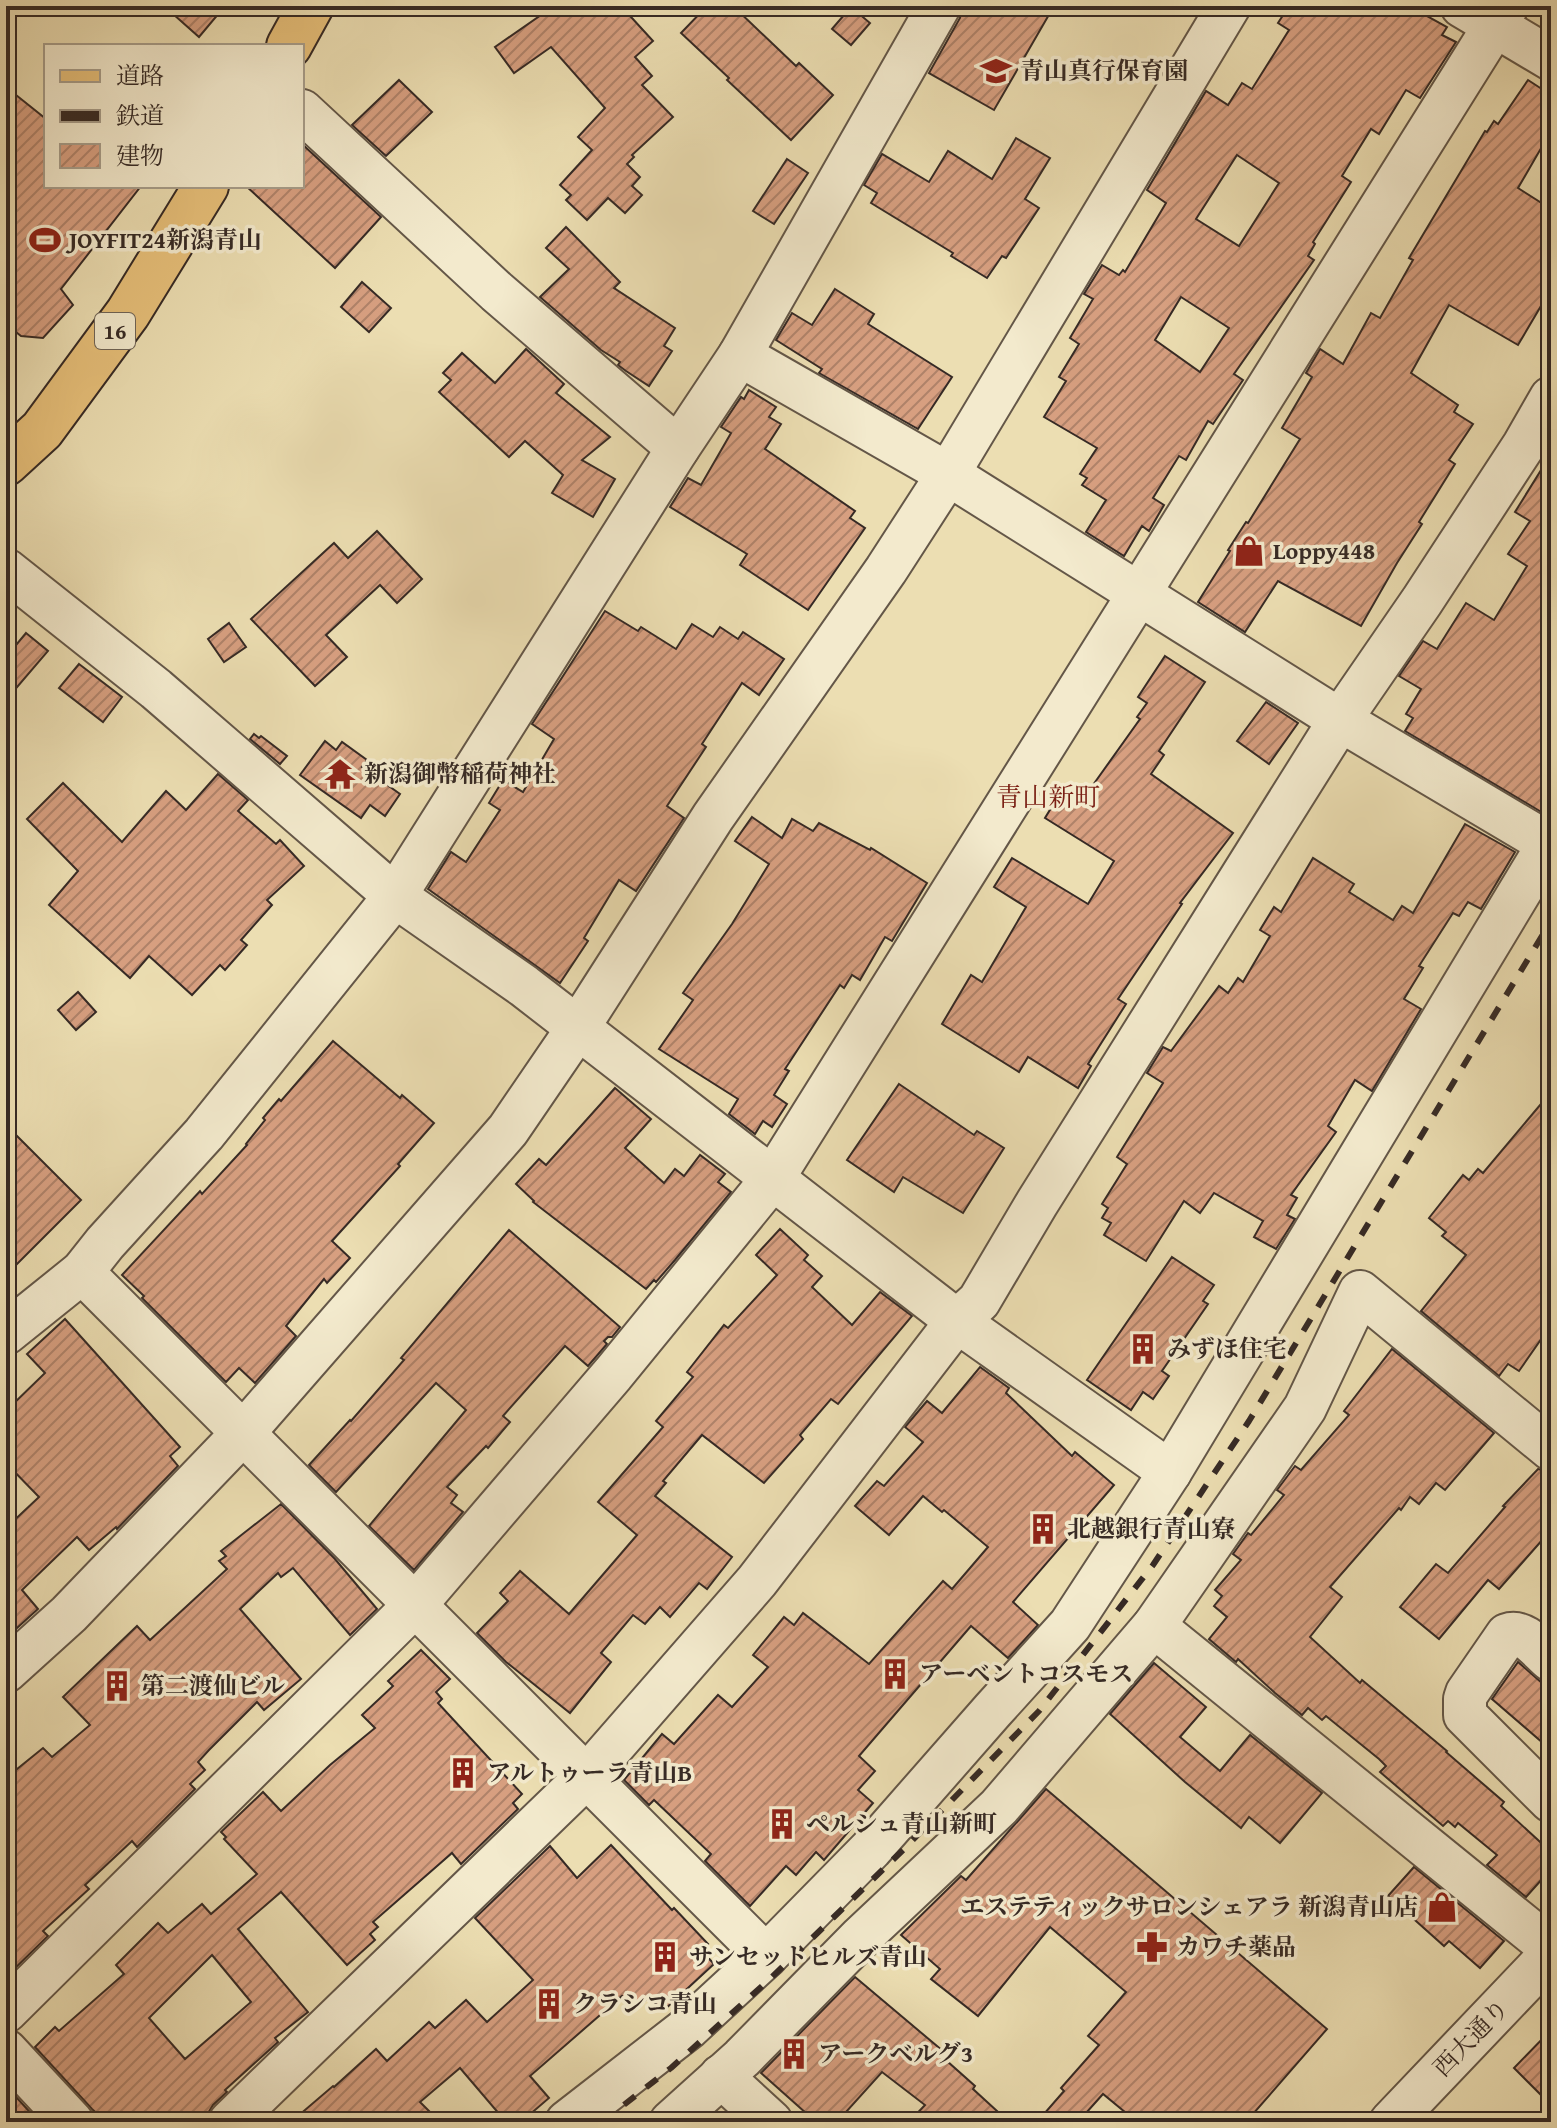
<svg xmlns="http://www.w3.org/2000/svg" width="1557" height="2128" font-family="'Gentium Book Plus','Noto Serif JP',serif">
  <defs>
    <pattern id="building-hatch" width="6" height="6" patternUnits="userSpaceOnUse" patternTransform="scale(2)"><rect width="6" height="6" fill="#d79f80"/><path d="M-1 1l2-2M0 6l6-6M5 7l2-2" fill="none" stroke="#af8269"/></pattern>
  </defs>
  <rect width="100%" height="100%" fill="#ecdeb2"/>
  <filter id="stains"><feTurbulence type="fractalNoise" baseFrequency=".0025" numOctaves="4"/><feColorMatrix values="0 0 0 0 .2 0 0 0 0 .09 0 0 0 0 .02 0 0 0 .5 -.17"/></filter>
  <radialGradient id="worn" r=".72"><stop offset=".6" stop-color="#630" stop-opacity="0"/><stop offset="1" stop-color="#630" stop-opacity=".3"/></radialGradient>
  <g fill="url(#building-hatch)" stroke="#362a25" stroke-width="2" fill-rule="evenodd">
    <polygon points="164,6 225,6 199,37"/>
    <polygon points="554,6 621,6 653,41 635,57 652,76 642,85 673,117 632,155 634,157 627,164 640,177 632,186 642,195 625,213 608,198 587,220 566,200 571,195 560,185 592,150 578,137 605,108 551,47 514,73 495,47"/>
    <polygon points="707,6 733,6 796,66 799,63 833,95 791,140 727,80 729,78 681,33"/>
    <polygon points="963,6 1054,6 994,110 929,73 960,18"/>
    <path d="M1289 6H1409L1447 27 1442 35 1456 42 1420 98 1406 90 1379 134 1371 129 1342 176 1351 182 1313 242 1315 244 1308 256 1314 260 1234 374 1243 380 1213 424 1208 421 1186 460 1179 456 1153 498 1164 505 1149 531 1142 526 1124 556 1086 532 1106 500 1082 485 1087 478 1080 474 1097 448 1044 417 1066 381 1059 377 1079 344 1070 338 1093 299 1084 294 1102 265 1119 275 1123 270 1125 272 1166 203 1147 190 1206 91 1228 105 1242 83 1252 89 1289 30 1278 23ZM1237 155 1279 183 1239 246 1196 219ZM1181 297 1229 328 1200 372 1155 340Z"/>
    <polygon points="851,7 870,23 851,45 832,29"/>
    <polygon points="399,80 432,112 386,156 352,125"/>
    <polygon points="1528,80 1551,95 1551,131 1518,188 1551,209 1551,289 1518,345 1449,305 1411,373 1458,405 1454,412 1473,424 1449,460 1455,464 1419,522 1422,524 1397,563 1361,626 1278,581 1245,632 1198,602 1230,551 1228,550 1246,522 1248,523 1300,439 1282,428 1312,377 1306,373 1320,349 1343,364 1371,313 1380,318 1413,260 1409,258 1485,131 1487,132 1494,121 1498,124"/>
    <polygon points="6,87 46,119 46,186 141,186 61,289 73,305 43,338 21,336 6,324"/>
    <polygon points="1016,138 1050,158 1025,199 1039,208 1006,258 1002,256 987,278 951,256 953,253 871,203 877,193 864,185 882,154 929,182 948,151 992,179"/>
    <polygon points="302,144 381,217 335,268 246,186 302,186"/>
    <polygon points="787,159 808,173 774,224 753,211"/>
    <polygon points="566,227 620,282 614,288 675,328 664,346 672,351 649,386 626,371 618,365 620,362 601,350 540,297 569,269 546,248"/>
    <polygon points="362,282 391,308 369,332 341,307"/>
    <polygon points="835,289 874,314 868,324 952,377 918,429 819,373 822,369 776,340 792,313 812,325"/>
    <polygon points="526,349 564,384 556,393 610,437 582,460 615,479 593,517 552,493 563,475 525,441 509,457 439,392 451,380 443,373 462,353 495,383"/>
    <polygon points="749,390 776,407 769,417 781,424 765,449 855,511 850,518 865,528 808,610 740,565 747,554 670,507 688,478 701,485 731,433 721,427 741,397 744,399"/>
    <polygon points="1551,454 1551,800 1543,813 1405,731 1413,718 1406,714 1421,689 1399,676 1423,641 1437,649 1466,603 1494,620 1527,566 1508,554 1530,521 1515,512"/>
    <polygon points="377,531 422,579 397,603 380,585 326,635 347,657 315,686 251,619 334,543 348,558"/>
    <polygon points="605,611 638,631 641,627 676,649 692,624 713,637 720,627 738,639 743,632 784,659 759,695 742,683 702,744 706,747 667,806 684,818 636,891 619,880 584,938 588,941 560,983 428,889 451,852 466,862 500,810 489,803 503,780 523,792 554,739 532,724"/>
    <polygon points="229,623 246,647 224,662 208,639"/>
    <polygon points="26,633 48,651 6,700 6,657"/>
    <polygon points="1165,656 1205,682 1159,751 1164,755 1151,774 1233,833 1180,903 1182,904 1118,999 1126,1004 1088,1064 1091,1066 1078,1088 1028,1057 1019,1072 942,1024 971,975 982,982 1026,907 994,887 1012,858 1088,904 1114,861 1045,818 1064,787 1083,799 1140,719 1137,717 1147,703 1138,697"/>
    <polygon points="79,664 122,697 103,722 59,688"/>
    <polygon points="1266,702 1298,723 1269,764 1237,741"/>
    <polygon points="254,734 259,738 261,736 287,756 280,764 250,739"/>
    <polygon points="325,741 336,750 342,742 367,760 362,767 400,794 385,816 370,805 361,818 300,775"/>
    <polygon points="218,774 248,800 238,811 276,844 280,840 304,866 267,900 272,905 241,940 247,945 225,970 220,965 192,995 149,956 130,978 49,905 78,871 27,819 63,783 122,842 166,791 186,810"/>
    <polygon points="752,817 782,838 792,819 813,831 819,823 870,850 871,848 927,883 892,941 885,937 860,980 852,975 844,988 840,985 785,1069 789,1071 774,1095 787,1104 772,1127 763,1121 755,1134 729,1114 738,1099 659,1049 693,1000 683,993 732,924 769,864 735,841"/>
    <polygon points="1465,824 1515,852 1481,909 1468,902 1459,916 1453,913 1419,966 1423,968 1404,999 1421,1009 1372,1091 1355,1080 1328,1126 1336,1132 1291,1195 1297,1198 1287,1215 1295,1219 1276,1249 1254,1237 1263,1221 1214,1193 1200,1213 1184,1201 1146,1261 1104,1235 1111,1223 1102,1218 1108,1208 1102,1204 1127,1164 1117,1157 1163,1083 1147,1073 1163,1047 1171,1051 1219,986 1228,993 1238,978 1243,982 1270,936 1260,930 1274,907 1281,912 1313,858 1354,884 1349,892 1393,920 1402,906 1413,913"/>
    <polygon points="78,992 96,1012 76,1030 58,1010"/>
    <polygon points="333,1041 400,1098 402,1095 434,1123 398,1164 400,1166 332,1241 350,1258 327,1283 324,1279 286,1326 296,1336 255,1383 239,1368 226,1382 142,1298 144,1296 122,1275 200,1191 202,1194 247,1145 246,1144 265,1120 263,1118 279,1099 281,1101"/>
    <polygon points="899,1084 974,1135 977,1131 1004,1148 963,1213 903,1177 894,1192 847,1160"/>
    <polygon points="615,1088 651,1119 625,1148 664,1183 675,1169 684,1176 700,1155 725,1174 718,1182 731,1192 675,1260 656,1282 654,1280 646,1289 533,1202 534,1201 516,1184 539,1159 546,1165"/>
    <polygon points="1551,1092 1551,1325 1519,1371 1508,1364 1499,1376 1421,1311 1466,1255 1442,1236 1446,1232 1429,1218 1463,1175 1469,1180 1478,1169 1483,1173"/>
    <polygon points="6,1125 81,1200 6,1275"/>
    <polygon points="780,1229 808,1255 804,1260 822,1276 812,1287 852,1325 880,1292 912,1316 838,1404 831,1399 800,1435 803,1439 764,1483 702,1435 663,1481 666,1483 655,1496 732,1557 707,1589 699,1583 670,1617 660,1607 645,1624 633,1615 601,1653 611,1662 570,1713 506,1662 477,1633 508,1601 500,1593 520,1571 569,1614 637,1535 598,1502 663,1427 656,1421 693,1377 687,1372 724,1325 728,1328 777,1275 756,1255"/>
    <polygon points="509,1230 620,1327 612,1337 608,1337 604,1341 607,1344 588,1366 565,1346 503,1416 510,1422 488,1448 486,1446 447,1487 457,1495 451,1503 463,1512 414,1570 369,1526 466,1410 436,1383 336,1492 309,1465 350,1420 351,1421 404,1360 401,1358"/>
    <polygon points="1172,1257 1214,1285 1203,1301 1208,1304 1162,1371 1169,1376 1153,1399 1143,1392 1131,1410 1087,1380"/>
    <polygon points="65,1319 180,1447 170,1456 178,1466 117,1529 116,1527 89,1550 77,1537 22,1590 38,1609 6,1638 6,1528 39,1497 6,1463 6,1411 45,1373 27,1354"/>
    <polygon points="1392,1349 1494,1433 1445,1490 1436,1483 1419,1504 1410,1497 1401,1510 1399,1508 1330,1587 1342,1597 1310,1637 1360,1683 1362,1680 1447,1751 1446,1752 1504,1802 1501,1806 1551,1852 1551,1869 1526,1897 1487,1865 1497,1855 1458,1823 1455,1827 1448,1821 1443,1826 1380,1772 1386,1766 1379,1759 1326,1716 1322,1720 1308,1708 1302,1715 1275,1693 1238,1659 1236,1662 1209,1639 1227,1617 1214,1606 1222,1596 1215,1590 1241,1560 1233,1554 1248,1533 1251,1535 1284,1495 1277,1490 1295,1466 1301,1470 1349,1415 1344,1411"/>
    <polygon points="980,1367 1009,1388 1006,1393 1072,1456 1075,1452 1114,1485 1013,1602 1038,1625 1008,1658 971,1626 859,1756 875,1771 858,1790 873,1803 824,1860 816,1852 796,1875 786,1866 750,1906 705,1861 711,1854 654,1800 649,1805 624,1780 662,1734 674,1744 718,1695 732,1707 768,1667 753,1655 784,1617 794,1625 803,1613 869,1664 943,1581 952,1589 988,1547 944,1510 942,1512 923,1496 889,1535 855,1506 877,1481 884,1486 923,1442 905,1427 927,1401 942,1413"/>
    <polygon points="1538,1469 1551,1472 1551,1530 1499,1589 1488,1580 1439,1639 1400,1607 1436,1564 1448,1573 1505,1507 1503,1506"/>
    <polygon points="281,1504 335,1559 377,1609 350,1635 293,1568 281,1577 278,1573 240,1609 301,1679 264,1710 257,1702 209,1750 198,1762 205,1770 190,1784 195,1789 137,1847 132,1841 85,1885 89,1889 43,1931 48,1936 6,1977 6,1778 43,1748 52,1757 90,1725 63,1697 137,1626 150,1640 227,1569 219,1561 226,1556 221,1551"/>
    <path d="M421 1650 450 1679 436 1692 442 1699 438 1703 522 1794 513 1803 518 1809 461 1864 452 1853 373 1922 378 1927 370 1934 375 1940 347 1965 281 1892 238 1929 308 2012 275 2038 278 2042 225 2090 227 2092 213 2105 207 2115V2122H106L92 2109 35 2047 55 2027 59 2031 124 1974 116 1965 158 1923 168 1933 202 1904 211 1914 257 1874 224 1839 226 1837 221 1832 263 1792 281 1811 330 1765 375 1728 362 1715 393 1686 388 1681ZM212 1955 251 2002 185 2059 149 2018Z"/>
    <polygon points="1518,1662 1551,1691 1551,1750 1492,1699"/>
    <polygon points="1154,1663 1206,1707 1180,1737 1220,1771 1250,1735 1322,1793 1280,1843 1249,1817 1241,1828 1185,1782 1110,1714"/>
    <polygon points="1046,1789 1327,2029 1246,2122 1137,2122 1103,2094 1078,2122 1037,2122 1064,2091 1061,2088 1099,2045 1088,2036 1126,1992 1050,1927 978,2016 931,1979 940,1969 901,1935 961,1876 966,1880"/>
    <polygon points="611,1845 672,1910 674,1908 708,1944 701,1950 714,1964 663,2011 649,1997 635,2010 622,1996 530,2076 549,2098 521,2122 506,2122 460,2068 420,2102 440,2122 291,2122 333,2086 334,2087 376,2049 387,2061 429,2022 435,2028 466,2000 487,2022 533,1980 475,1918 550,1846 577,1878"/>
    <polygon points="1414,1867 1504,1941 1480,1968 1449,1941 1444,1946 1388,1896"/>
    <polygon points="855,1977 950,2057 947,2061 975,2086 973,2089 1009,2122 909,2122 925,2105 882,2072 837,2122 816,2122 761,2073"/>
    <polygon points="1551,2030 1551,2105 1514,2068"/>
    <polygon points="6,2086 39,2122 6,2122"/>
  </g>
  <g fill="none" stroke-linecap="round" stroke-linejoin="round">
    <defs>
      <g id="minor">
        <polyline points="1462,6 1551,59"/>
        <polyline points="302,111 497,292 678,448"/>
        <polyline points="740,355 948,474 1340,720 1549,844"/>
        <polyline points="6,570 156,689 395,896 524,986 957,1321 1170,1472"/>
        <polyline points="82,1272 766,1956 871,1849 993,1710 1070,1625 1170,1472 1551,840"/>
        <polyline points="6,1333 82,1272 105,1243 204,1134 395,896 678,448 740,355 939,6"/>
        <polyline points="1154,1626 1551,1948"/>
        <path d="M1551 1660C1538 1649 1524 1629 1507 1635L1467 1693 1465 1699V1715L1551 1801"/>
        <polyline points="6,1671 69,1614 244,1432 508,1130 577,1029 713,817 886,570 948,474 1229,6"/>
        <polyline points="6,2011 415,1605 613,1374 773,1178 1507,6"/>
        <polyline points="6,2051 72,2122"/>
        <polyline points="721,2076 771,2122"/>
        <polyline points="230,2122 586,1777 757,1581 957,1321 979,1301 1037,1203 1340,720 1422,601 1524,445 1551,398"/>
        <polyline points="567,2122 688,2028 766,1956"/>
        <polyline points="671,2122 742,2058 861,1937 999,1807 1154,1626 1305,1408 1360,1292 1551,1449"/>
        <polyline points="1391,2122 1551,1954"/>
      </g>
      <g id="major">
        <polyline points="289,46 311,6"/>
        <polyline points="6,463 42,430 128,313 206,186"/>
      </g>
    </defs>
    <use href="#minor" stroke="#645748" stroke-width="46"/>
    <use href="#major" stroke="#362a25" stroke-width="48"/>
    <use href="#minor" stroke="#f3eacd" stroke-width="42"/>
    <use href="#major" stroke="#e6bf79" stroke-width="44"/>
    <polyline stroke="#362a25" stroke-width="6" stroke-dasharray="14 14" stroke-linecap="butt" points="602,2122 671,2068 771,1978 903,1850 1039,1711 1153,1565 1249,1421 1551,921"/>
  </g>
  <defs>
    <symbol id="school-bare" viewBox="-9 -9 18 18"><path d="M0-5L7-2L0 1L-7-2ZM-4 1L0 2.5L4 1V4Q0 6-4 4Z" fill="#8f2418" stroke="#f3eacd" stroke-width="2.5" paint-order="stroke"/></symbol>
    <symbol id="stadium-bare" viewBox="-9 -9 18 18"><path d="M0-5a6.5 5 0 1 0 0 10a6.5 5 0 1 0 0-10ZM-3.5-1.8h7v3.6h-7Z" fill="#8f2418" stroke="#f3eacd" stroke-width="2.5" paint-order="stroke"/></symbol>
    <symbol id="shop-bare" viewBox="-9 -9 18 18"><path d="M-5-2.5h2.3a2.7 3.5 0 0 1 5.4 0H5L5.5 6h-11ZM-1.5-2.5h3a1.5 2.3 0 0 0-3 0Z" fill="#8f2418" stroke="#f3eacd" stroke-width="2.5" paint-order="stroke"/></symbol>
    <symbol id="temple-bare" viewBox="-9 -9 18 18"><path d="M0-6L5-2H3V0L6.5 2.5H4V6H1.5V3h-3V6H-4V2.5H-6.5L-3 0V-2H-5Z" fill="#8f2418" stroke="#f3eacd" stroke-width="2.5" paint-order="stroke"/></symbol>
    <symbol id="building-bare" viewBox="-9 -9 18 18"><path d="M-4-6H4V6H1V3H-1V6H-4ZM-2.5-4.3h1.7v1.8h-1.7ZM.8-4.3h1.7v1.8H.8ZM-2.5-1h1.7V.8h-1.7ZM.8-1h1.7V.8H.8Z" fill="#8f2418" stroke="#f3eacd" stroke-width="2.5" paint-order="stroke"/></symbol>
    <symbol id="pharmacy-bare" viewBox="-9 -9 18 18"><path d="M-2-6h4v4h4v4h-4v4h-4v-4h-4v-4h4Z" fill="#8f2418" stroke="#f3eacd" stroke-width="2.5" paint-order="stroke"/></symbol>
  </defs>
  <g fill-rule="evenodd">
    <use href="#school-bare" x="974" y="49" width="44" height="44"/>
    <use href="#stadium-bare" x="23" y="218" width="44" height="44"/>
    <use href="#shop-bare" x="1227" y="529" width="44" height="44"/>
    <use href="#temple-bare" x="318" y="752" width="44" height="44"/>
    <use href="#building-bare" x="1121" y="1327" width="44" height="44"/>
    <use href="#building-bare" x="1021" y="1507" width="44" height="44"/>
    <use href="#building-bare" x="873" y="1652" width="44" height="44"/>
    <use href="#building-bare" x="95" y="1664" width="44" height="44"/>
    <use href="#building-bare" x="441" y="1751" width="44" height="44"/>
    <use href="#building-bare" x="760" y="1802" width="44" height="44"/>
    <use href="#shop-bare" x="1420" y="1885" width="44" height="44"/>
    <use href="#pharmacy-bare" x="1130" y="1925" width="44" height="44"/>
    <use href="#building-bare" x="643" y="1935" width="44" height="44"/>
    <use href="#building-bare" x="527" y="1982" width="44" height="44"/>
    <use href="#building-bare" x="772" y="2032" width="44" height="44"/>
  </g>
  <g text-anchor="middle" stroke-width="7" stroke-linejoin="round" paint-order="stroke">
    <rect fill="#f3eacd" stroke="#6f6457" stroke-width="2" x="95" y="313" width="40" height="36" rx="6"/>
    <g font-size="22" font-weight="bold" fill="#362a25">
      <text x="115" y="339">16</text>
    </g>
    <g font-size="24" font-weight="bold" fill="#362a25" stroke="#f3eacd" text-anchor="start">
      <text x="1020" y="79">青山真行保育園</text>
      <text x="69" y="248">JOYFIT24新潟青山</text>
      <text x="1273" y="559">Loppy448</text>
      <text x="364" y="782">新潟御幣稲荷神社</text>
      <text x="1167" y="1357">みずほ住宅</text>
      <text x="1067" y="1537">北越銀行青山寮</text>
      <text x="919" y="1682">アーベントコスモス</text>
      <text x="141" y="1694">第二渡仙ビル</text>
      <text x="487" y="1781">アルトゥーラ青山B</text>
      <text x="806" y="1832">ペルシュ青山新町</text>
      <text x="1418" y="1915" text-anchor="end">エステティックサロンシェアラ 新潟青山店</text>
      <text x="1176" y="1955">カワチ薬品</text>
      <text x="689" y="1965">サンセットヒルズ青山</text>
      <text x="573" y="2012">クラシコ青山</text>
      <text x="818" y="2062">アークベルグ3</text>
    </g>
    <g font-size="24" fill="#362a25" stroke="#f3eacd">
      <text transform="translate(1471 2038) rotate(-46)" y="8">西大通り</text>
    </g>
    <g font-size="26" fill="#7a1f14" stroke="#f3eacd">
      <text x="1048" y="806">青山新町</text>
    </g>
  </g>
  <rect width="1557" height="2128" fill="none" stroke="#ecdeb2" stroke-width="32"/>
  <rect x="8" y="8" width="1541" height="2112" fill="none" stroke="#362a25" stroke-width="4"/>
  <rect x="16" y="16" width="1525" height="2096" fill="none" stroke="#362a25" stroke-width="2"/>
  <rect x="44" y="44" width="260" height="144" fill="#f3eacd" stroke="#a79d8a" stroke-width="2"/>
  <rect x="60" y="70" width="40" height="12" fill="#e6bf79" stroke="#a79d8a" stroke-width="2"/>
  <text x="116" y="84" font-size="24" fill="#362a25">道路</text>
  <rect x="60" y="110" width="40" height="12" fill="#362a25" stroke="#a79d8a" stroke-width="2"/>
  <text x="116" y="124" font-size="24" fill="#362a25">鉄道</text>
  <rect x="60" y="144" width="40" height="24" fill="url(#building-hatch)" stroke="#a79d8a" stroke-width="2"/>
  <text x="116" y="164" font-size="24" fill="#362a25">建物</text>
  <rect width="100%" height="100%" filter="url(#stains)"/>
  <rect width="100%" height="100%" fill="url(#worn)"/>
</svg>
